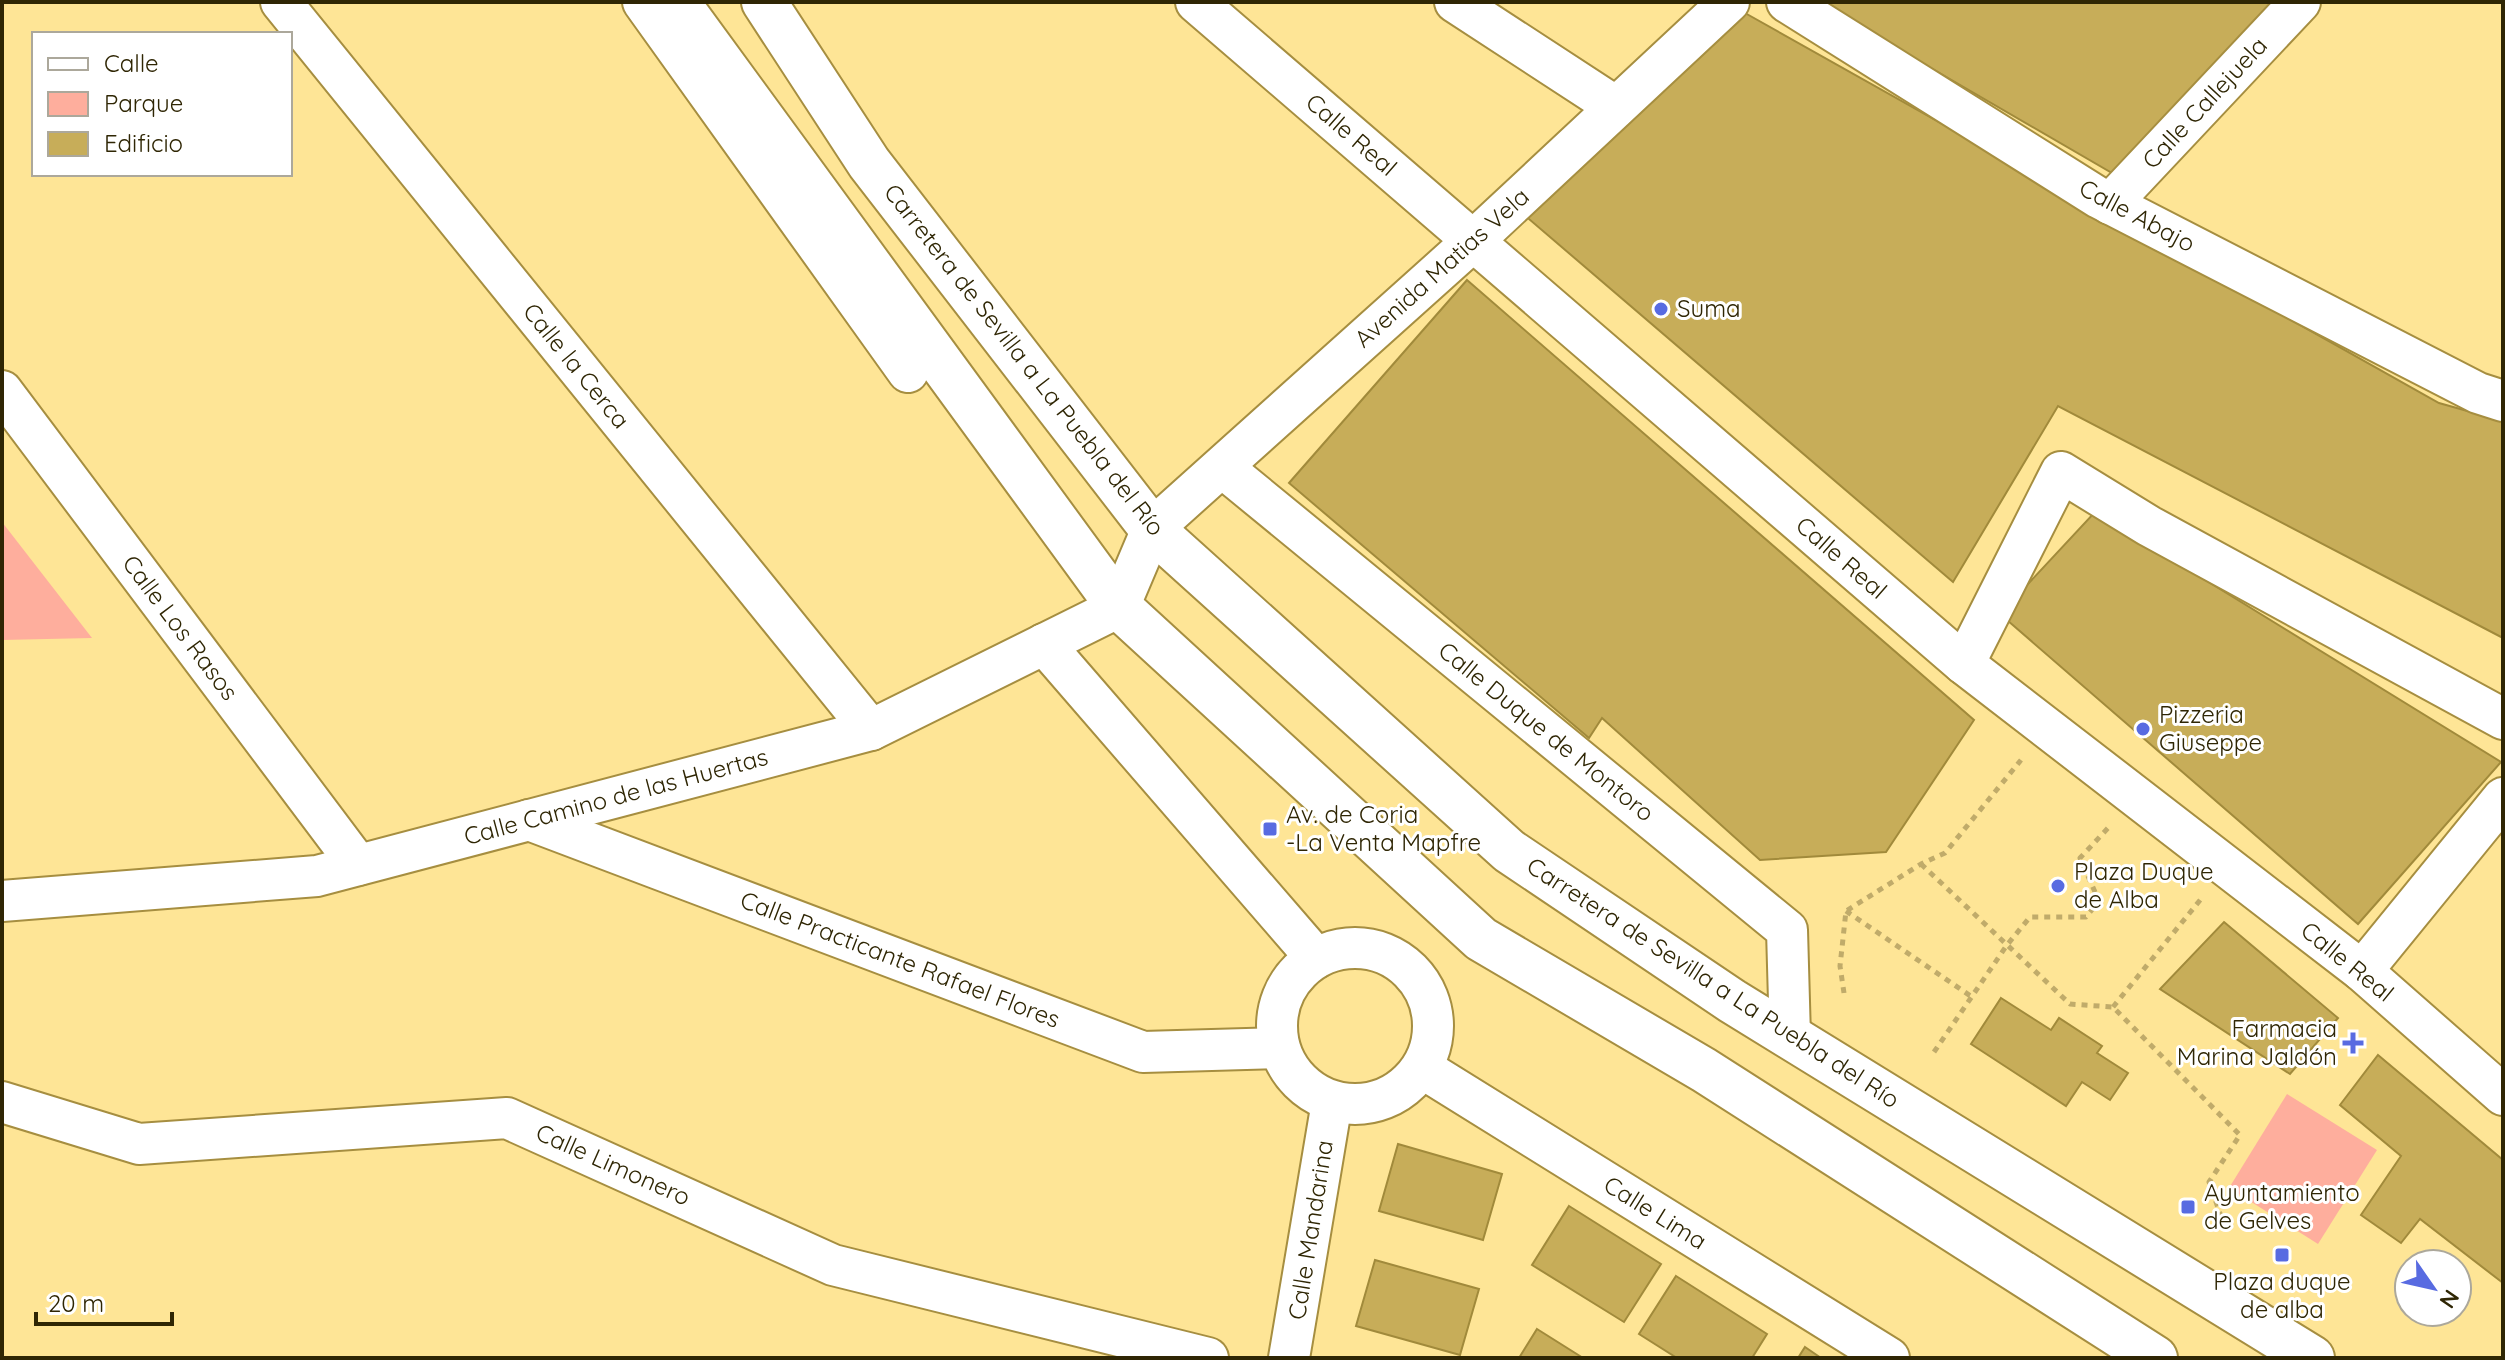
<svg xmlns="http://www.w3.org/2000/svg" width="2505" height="1360" font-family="Quicksand,sans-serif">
  <rect width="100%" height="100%" fill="#fee596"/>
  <g fill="#feae9d">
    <polygon points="2,522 92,638 2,640"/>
    <polygon points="2287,1094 2377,1150 2318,1244 2229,1188"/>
  </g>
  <g fill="#c7ad59" stroke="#a18a3b" stroke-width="2">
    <polygon points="1817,2 2273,2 2112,173"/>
    <polygon points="1745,13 2439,403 2503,421 2503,638 2058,406 1953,582 1522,213"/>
    <polygon points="1467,280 1974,720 1886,852 1760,860 1602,718 1589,738 1289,483"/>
    <polygon points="2095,512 2501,762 2358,924 2000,614"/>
    <polygon points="2224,922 2338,1018 2290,1074 2160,989"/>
    <polygon points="2001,998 2051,1030 2059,1018 2102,1046 2097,1053 2128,1073 2110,1100 2082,1082 2066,1106 1971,1044"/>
    <polygon points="2378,1055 2503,1160 2503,1283 2420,1219 2401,1243 2361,1215 2401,1156 2340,1105"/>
    <polygon points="1398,1144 1502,1174 1483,1240 1379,1211"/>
    <polygon points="1569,1206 1661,1264 1624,1322 1532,1265"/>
    <polygon points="1375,1260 1479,1289 1460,1355 1356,1326"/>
    <polygon points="1676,1276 1767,1334 1752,1358 1677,1358 1639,1334"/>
    <polygon points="1537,1329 1583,1358 1519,1358"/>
    <polygon points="1805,1347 1821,1358 1798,1358"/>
  </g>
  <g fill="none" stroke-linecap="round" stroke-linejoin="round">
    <defs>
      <g id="street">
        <polyline points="281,2 871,730"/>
        <polyline points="643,2 908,372"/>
        <polyline points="1196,2 1964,664 2362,971 2503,1095"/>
        <polyline points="1455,2 1616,107"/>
        <polyline points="1787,2 2099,198 2478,393 2503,401"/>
        <polyline points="2110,204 2300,2"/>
        <polyline points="2,391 358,865"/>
        <polyline points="1222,467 1787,930 1790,1037"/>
        <polyline points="1044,644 1316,958"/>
        <polyline points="1964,664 2061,472 2149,526 2503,719"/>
        <polyline points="529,820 1143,1052 1279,1048"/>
        <polyline points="2,901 317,876 871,730 1119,607 1152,529 1473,241 1729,2"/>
        <circle cx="1355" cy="1026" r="78"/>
        <polyline points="2362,971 2503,798"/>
        <polyline points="1422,1068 1889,1358"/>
        <polyline points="2,1102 139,1144 507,1118 833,1265 1208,1358"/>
        <polyline points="1289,1358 1332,1102"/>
      </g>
      <g id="secondary">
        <polyline points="677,2 1119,607 1481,939 1704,1070 2155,1358"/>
        <polyline points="764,2 869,163 1152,529 1509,851 1732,1001 2312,1358"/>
      </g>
    </defs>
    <use href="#street" stroke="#a68e40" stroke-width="44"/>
    <use href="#secondary" stroke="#a68e40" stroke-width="48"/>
    <g stroke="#c0ab6a" stroke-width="5" stroke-dasharray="6 6" stroke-linecap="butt">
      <polyline points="1921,864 2070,1004 2113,1007 2240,1135 2209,1182 2223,1222"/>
      <polyline points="1846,911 1972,997"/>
      <polyline points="1844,993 1840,966 1846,911 1921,864 1945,853 2021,760"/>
      <polyline points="2113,1007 2201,899"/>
      <polyline points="1934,1052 2007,945 2030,917 2086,917 2099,901 2080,858 2108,828"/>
    </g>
    <use href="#street" stroke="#fff" stroke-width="40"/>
    <use href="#secondary" stroke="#fff" stroke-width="44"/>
  </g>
  <g fill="#586be1" stroke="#fff" stroke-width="3">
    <circle cx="1661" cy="309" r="8"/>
    <circle cx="2143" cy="729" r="8"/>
    <rect x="1262" y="821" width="16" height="16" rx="4"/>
    <circle cx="2058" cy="886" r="8"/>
    <path d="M2349 1031h8v8h8v8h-8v8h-8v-8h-8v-8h8z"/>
    <rect x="2180" y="1199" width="16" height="16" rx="4"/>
    <rect x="2274" y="1247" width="16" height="16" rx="4"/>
  </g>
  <g text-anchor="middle" stroke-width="6" stroke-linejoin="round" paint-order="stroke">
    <g font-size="24" fill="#2f2604" stroke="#fff">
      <text transform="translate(2205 103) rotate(-47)" y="8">Calle Callejuela</text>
      <text transform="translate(1351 135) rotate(41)" y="8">Calle Real</text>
      <text transform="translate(2137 216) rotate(28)" y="8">Calle Abajo</text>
      <text transform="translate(1442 268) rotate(-42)" y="8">Avenida Matias Vela</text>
      <text transform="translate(1024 360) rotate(52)" y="8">Carretera de Sevilla a La Puebla del Río</text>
      <text transform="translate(576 366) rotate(51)" y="8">Calle la Cerca</text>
      <text transform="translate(1841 558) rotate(41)" y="8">Calle Real</text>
      <text transform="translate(180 628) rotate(53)" y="8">Calle Los Rasos</text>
      <text transform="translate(1546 732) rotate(39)" y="8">Calle Duque de Montoro</text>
      <text transform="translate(616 797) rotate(-15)" y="8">Calle Camino de las Huertas</text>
      <text transform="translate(900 960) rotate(21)" y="8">Calle Practicante Rafael Flores</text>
      <text transform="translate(2347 962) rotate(39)" y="8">Calle Real</text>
      <text transform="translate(1713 983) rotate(33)" y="8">Carretera de Sevilla a La Puebla del Río</text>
      <text transform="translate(613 1165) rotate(24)" y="8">Calle Limonero</text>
      <text transform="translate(1655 1213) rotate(32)" y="8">Calle Lima</text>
      <text transform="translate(1311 1230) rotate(-81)" y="8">Calle Mandarina</text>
    </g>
    <g font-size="24" fill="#2f2604" stroke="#fff" text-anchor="start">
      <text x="1677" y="317">Suma</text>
      <text x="2159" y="723">Pizzeria<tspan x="2159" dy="28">Giuseppe</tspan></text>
      <text x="1286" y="823">Av. de Coria<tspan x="1286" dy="28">-La Venta Mapfre</tspan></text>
      <text x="2074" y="880">Plaza Duque<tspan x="2074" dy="28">de Alba</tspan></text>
      <text x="2337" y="1037" text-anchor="end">Farmacia<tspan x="2337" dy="28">Marina Jaldón</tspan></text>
      <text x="2204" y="1201">Ayuntamiento<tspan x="2204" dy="28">de Gelves</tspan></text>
      <text x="2282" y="1290" text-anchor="middle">Plaza duque<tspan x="2282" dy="28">de alba</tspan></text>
    </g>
  </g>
  <rect width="2505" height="1360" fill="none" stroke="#2f2604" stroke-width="8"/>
  <rect x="32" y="32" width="260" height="144" fill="#ffffff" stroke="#aca89b" stroke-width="2"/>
  <rect x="48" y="58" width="40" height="12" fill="#ffffff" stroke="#aca89b" stroke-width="2"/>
  <text x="104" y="72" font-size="24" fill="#2f2604">Calle</text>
  <rect x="48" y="92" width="40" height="24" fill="#feae9d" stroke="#aca89b" stroke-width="2"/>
  <text x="104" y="112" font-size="24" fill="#2f2604">Parque</text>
  <rect x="48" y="132" width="40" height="24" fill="#c7ad59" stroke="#aca89b" stroke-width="2"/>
  <text x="104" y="152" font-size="24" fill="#2f2604">Edificio</text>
  <g transform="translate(2433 1288) rotate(124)"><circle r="38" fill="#ffffff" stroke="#aca89b" stroke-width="2"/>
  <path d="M0-6L14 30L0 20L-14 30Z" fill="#586be1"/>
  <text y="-12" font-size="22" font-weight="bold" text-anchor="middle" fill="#2f2604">N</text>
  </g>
  <path d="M36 1312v12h136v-12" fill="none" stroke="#2f2604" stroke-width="4"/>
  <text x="48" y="1312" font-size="24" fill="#2f2604" stroke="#ffffff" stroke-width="6" paint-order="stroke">20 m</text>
</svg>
